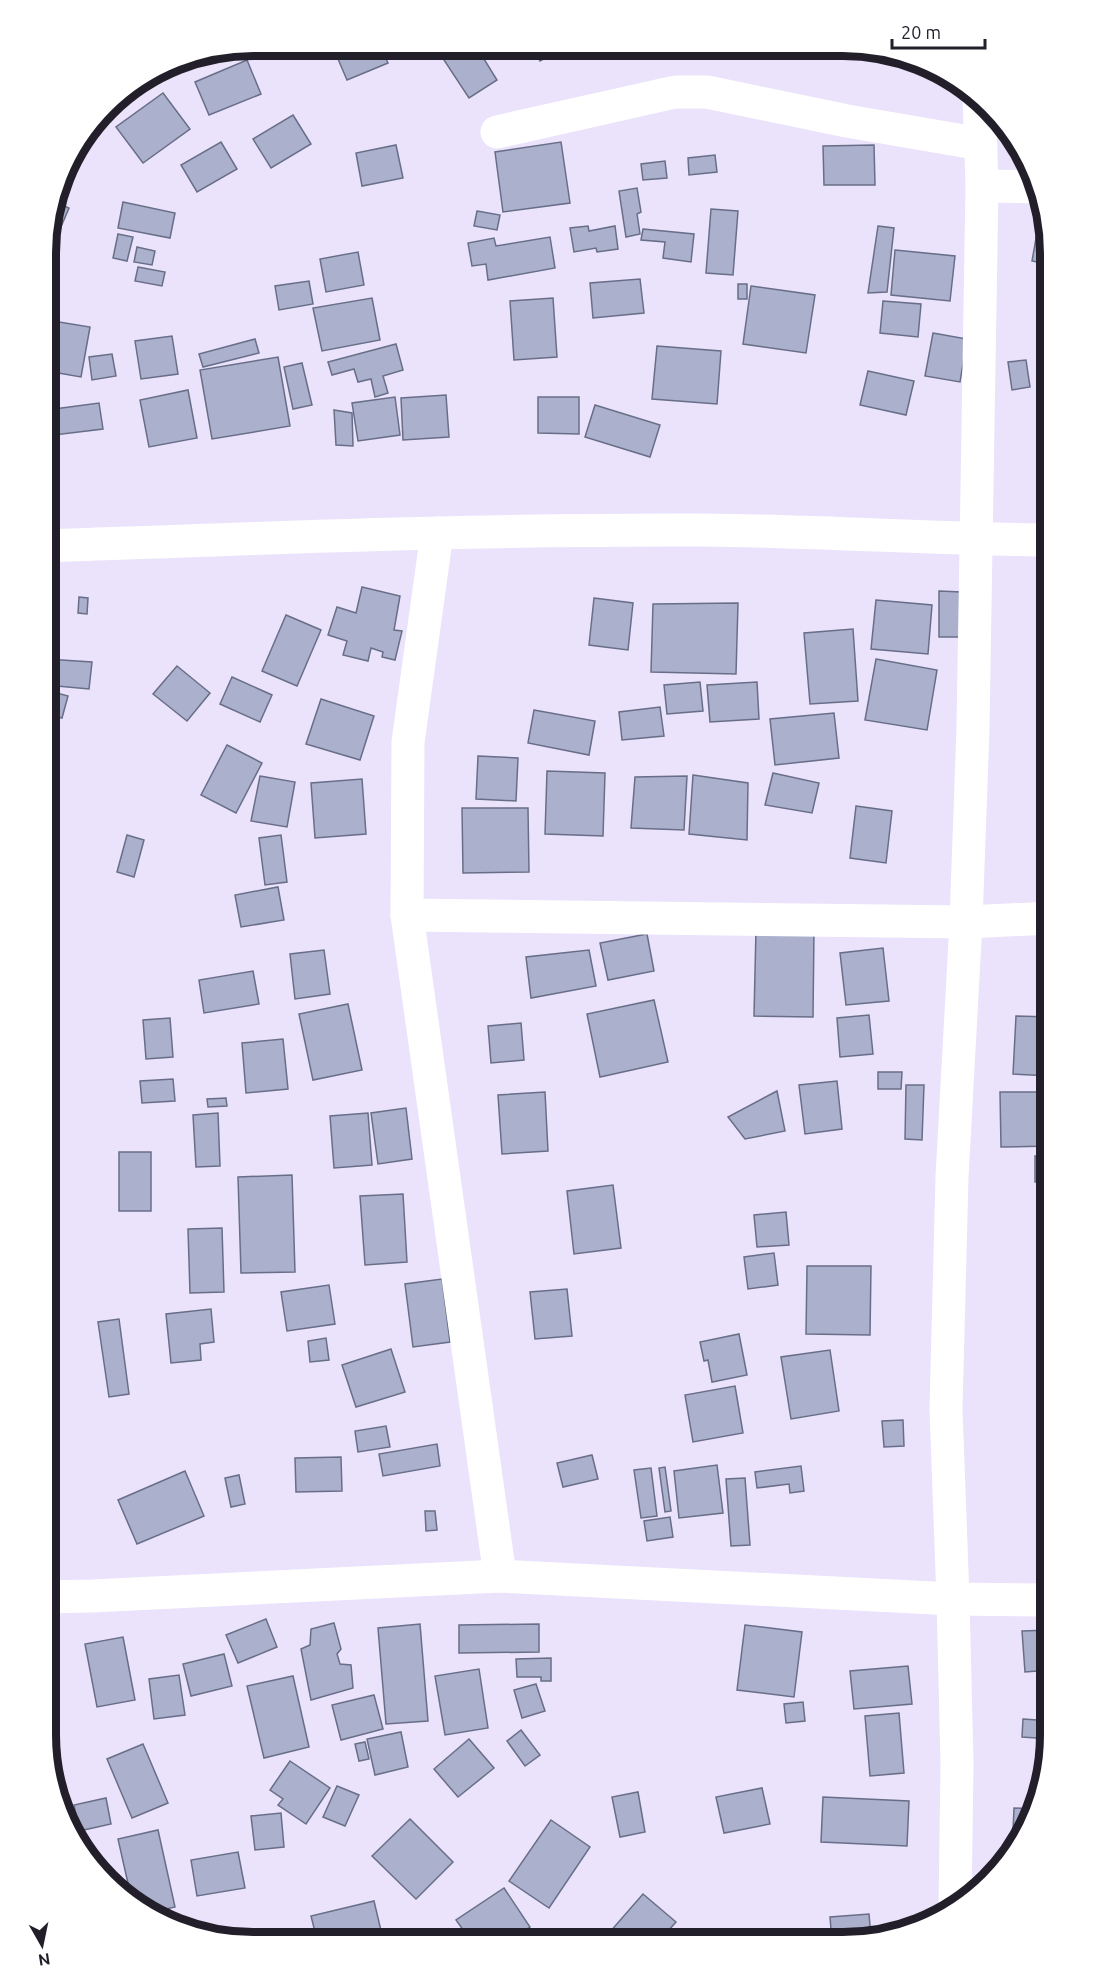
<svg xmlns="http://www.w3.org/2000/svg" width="1096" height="1987" font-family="Ubuntu,sans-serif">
  <rect width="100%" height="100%" fill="#eae3fb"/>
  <g fill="#abb0cd" stroke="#696e88" stroke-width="1.5">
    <polygon points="332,45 380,46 388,63 347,80"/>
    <polygon points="466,46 476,46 497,80 469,98 444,60"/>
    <polygon points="532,47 566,47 540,61"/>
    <polygon points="670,48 703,48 671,53"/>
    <polygon points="247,60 261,94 209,115 195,82"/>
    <polygon points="163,93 190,129 143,163 116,127"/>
    <polygon points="293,115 311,144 271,168 253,139"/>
    <polygon points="221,142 237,169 197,192 181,165"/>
    <polygon points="561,142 570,203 503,212 495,152"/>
    <polygon points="396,145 403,178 362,186 356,153"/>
    <polygon points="874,145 875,185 824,185 823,146"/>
    <polygon points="715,155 717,172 689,175 688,158"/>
    <polygon points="665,161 667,178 643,180 641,164"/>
    <polygon points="637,188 641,212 637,214 640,234 626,237 619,191"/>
    <polygon points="54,201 69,208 51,250 47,249 47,226"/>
    <polygon points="123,202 175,213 170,238 118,228"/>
    <polygon points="711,209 738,211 733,275 706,273"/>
    <polygon points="1041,210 1044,211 1051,252 1051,265 1032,261"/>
    <polygon points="477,211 500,215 497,230 474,226"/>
    <polygon points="588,226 589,231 615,226 618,249 597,252 596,248 574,252 570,228"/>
    <polygon points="878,226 894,228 887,292 868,293"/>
    <polygon points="643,229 694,234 691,262 663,258 665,242 641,240"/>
    <polygon points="118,234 133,237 127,261 113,258"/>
    <polygon points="550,237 555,268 488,280 486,264 472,266 468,243 494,238 496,246"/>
    <polygon points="137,247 155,251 152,265 134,262"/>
    <polygon points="895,250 955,256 950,301 891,295"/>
    <polygon points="358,252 364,285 326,292 320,259"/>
    <polygon points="138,267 165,272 162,286 135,281"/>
    <polygon points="1041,276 1051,276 1051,315 1049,305 1042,305"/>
    <polygon points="640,279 644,313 593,318 590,283"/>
    <polygon points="309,281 313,304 279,310 275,286"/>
    <rect x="738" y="284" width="9" height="15"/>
    <polygon points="751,286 815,295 806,353 743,344"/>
    <polygon points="372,298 380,340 322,351 313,308"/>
    <polygon points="553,298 557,357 514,360 510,301"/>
    <polygon points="883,301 921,304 918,337 880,333"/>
    <polygon points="47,320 90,327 81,377 47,371"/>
    <polygon points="933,333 967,339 960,382 925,376"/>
    <polygon points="172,336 178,374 141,379 135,341"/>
    <polygon points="255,339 259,353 203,367 199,354"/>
    <polygon points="396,344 403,370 383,376 388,393 375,397 371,379 358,382 354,369 332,375 328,362"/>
    <polygon points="657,346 721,351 717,404 652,399"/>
    <polygon points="112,354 116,376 92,380 89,357"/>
    <polygon points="278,357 290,426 212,439 200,370"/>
    <polygon points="1026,360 1030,387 1012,390 1008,362"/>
    <polygon points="302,363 312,405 293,409 284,367"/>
    <polygon points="868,371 914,381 906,415 860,405"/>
    <polygon points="188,390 197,438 149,447 140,400"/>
    <polygon points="446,395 449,437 403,440 401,398"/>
    <polygon points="395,397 400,435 358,441 352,403"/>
    <polygon points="538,397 579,397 579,434 538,433"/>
    <polygon points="99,403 103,429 46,436 47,410"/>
    <polygon points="595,405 660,425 650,457 585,437"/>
    <polygon points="334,410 352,413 353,446 336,445"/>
    <polygon points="362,587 400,596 394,630 402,631 395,660 382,657 383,652 371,648 368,661 343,655 347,641 328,635 337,607 356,613"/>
    <polygon points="939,591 961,592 960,637 939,637"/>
    <polygon points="79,597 88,598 87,614 78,613"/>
    <polygon points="594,598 633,603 628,650 589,645"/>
    <polygon points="876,600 932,605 928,654 871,649"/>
    <polygon points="738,603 736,674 651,672 653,604"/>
    <polygon points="286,615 321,630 297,686 262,671"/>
    <polygon points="853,629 858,701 810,704 804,633"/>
    <polygon points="46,659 92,662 89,689 46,685"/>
    <polygon points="876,659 937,670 927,730 865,720"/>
    <polygon points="177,666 210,693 187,721 153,694"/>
    <polygon points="232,677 272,695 260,722 220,704"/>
    <polygon points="700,682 703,711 667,714 664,685"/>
    <polygon points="757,682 759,719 710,722 707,685"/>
    <polygon points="46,690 68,696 62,718 46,714"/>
    <polygon points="321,699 374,716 360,760 306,744"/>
    <polygon points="660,707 664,736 622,740 619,712"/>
    <polygon points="534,710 595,721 589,755 528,743"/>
    <polygon points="834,713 839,758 775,765 770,719"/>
    <polygon points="227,745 262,763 236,813 201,795"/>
    <polygon points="478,756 518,758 516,801 476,799"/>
    <polygon points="547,771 605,773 603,836 545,834"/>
    <polygon points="773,773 819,783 812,813 765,805"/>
    <polygon points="693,775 748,783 747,840 689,834"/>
    <polygon points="260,776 295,782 287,827 251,821"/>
    <polygon points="687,776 684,830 631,828 635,777"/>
    <polygon points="362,779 366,834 315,838 311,783"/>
    <polygon points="856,806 892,811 886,863 850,858"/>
    <polygon points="462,808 528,808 529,872 463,873"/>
    <polygon points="127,835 144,840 134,877 117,872"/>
    <polygon points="281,835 287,882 265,885 259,838"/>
    <polygon points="278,887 284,920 241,927 235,895"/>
    <polygon points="756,929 814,930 813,1017 754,1016"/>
    <polygon points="647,934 654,971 608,980 600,943"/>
    <polygon points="883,948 889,1001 846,1005 840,953"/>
    <polygon points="324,950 330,994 295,999 290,954"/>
    <polygon points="589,950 596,986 531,998 526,957"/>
    <polygon points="253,971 259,1004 204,1013 199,980"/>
    <polygon points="654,1000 668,1062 600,1077 587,1014"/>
    <polygon points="348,1004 362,1070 313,1080 299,1014"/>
    <polygon points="869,1015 873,1054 840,1057 837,1018"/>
    <polygon points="1016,1016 1051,1017 1051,1076 1013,1074"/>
    <polygon points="170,1018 173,1057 146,1059 143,1020"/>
    <polygon points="521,1023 524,1060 491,1063 488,1026"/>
    <polygon points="283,1039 288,1089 246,1093 242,1043"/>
    <polygon points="878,1072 902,1072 901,1089 878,1089"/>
    <polygon points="173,1079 175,1101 142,1103 140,1081"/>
    <polygon points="837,1081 842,1129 805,1134 799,1085"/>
    <polygon points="906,1085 924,1085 922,1140 905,1139"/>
    <polygon points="777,1091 785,1131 745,1139 728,1117"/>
    <polygon points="545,1092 548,1151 502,1154 498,1095"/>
    <polygon points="1000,1092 1051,1092 1051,1146 1001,1147"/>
    <polygon points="226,1098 227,1106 208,1107 207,1099"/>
    <polygon points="406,1108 412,1159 378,1164 371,1113"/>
    <polygon points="218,1113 220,1166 196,1167 193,1115"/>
    <polygon points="368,1113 372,1165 334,1168 330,1116"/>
    <rect x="119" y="1152" width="32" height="59"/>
    <polygon points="1035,1156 1051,1156 1051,1181 1035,1182"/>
    <polygon points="292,1175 295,1272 241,1273 238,1177"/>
    <polygon points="613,1185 621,1248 574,1254 567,1191"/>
    <polygon points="403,1194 407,1262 365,1265 360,1196"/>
    <polygon points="786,1212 789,1245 757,1247 754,1215"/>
    <polygon points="222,1228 224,1292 190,1293 188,1229"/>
    <polygon points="774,1253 778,1285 748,1289 744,1257"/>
    <polygon points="807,1266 871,1266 870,1335 806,1334"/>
    <polygon points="442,1279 450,1342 413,1347 405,1284"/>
    <polygon points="329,1285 335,1324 287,1331 281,1292"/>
    <polygon points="567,1289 572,1336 535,1339 530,1292"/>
    <polygon points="211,1309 214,1342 200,1344 201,1360 171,1363 166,1314"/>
    <polygon points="119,1319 129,1394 109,1397 98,1322"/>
    <polygon points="739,1334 747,1375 712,1382 708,1360 704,1361 700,1342"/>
    <polygon points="326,1338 329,1360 310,1362 308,1341"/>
    <polygon points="391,1349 405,1392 356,1407 342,1365"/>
    <polygon points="830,1350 839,1411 791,1419 781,1357"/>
    <polygon points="735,1386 743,1433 693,1442 685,1395"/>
    <polygon points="1051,1418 1051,1448 1039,1448 1038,1419"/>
    <polygon points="903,1420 904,1446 884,1447 882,1421"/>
    <polygon points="386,1426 390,1447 358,1452 355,1431"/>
    <polygon points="437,1444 440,1466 383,1476 379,1454"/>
    <polygon points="592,1455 598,1479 563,1487 557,1463"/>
    <polygon points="341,1457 342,1491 296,1492 295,1458"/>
    <polygon points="717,1465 723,1513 679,1518 674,1471"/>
    <polygon points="801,1466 804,1491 790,1493 789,1484 757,1488 755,1472"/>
    <polygon points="665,1467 671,1511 665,1512 659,1468"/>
    <polygon points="651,1468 657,1516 641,1518 634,1470"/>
    <polygon points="185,1471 204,1516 137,1544 118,1500"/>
    <polygon points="239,1475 245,1504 231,1507 225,1478"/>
    <polygon points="745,1478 750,1545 731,1546 726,1479"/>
    <polygon points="1047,1484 1051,1484 1051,1522 1046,1522"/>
    <polygon points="425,1511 435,1511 437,1530 426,1531"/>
    <polygon points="670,1517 673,1537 647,1541 644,1521"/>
    <polygon points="266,1619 277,1647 238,1663 226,1635"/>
    <polygon points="334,1623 341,1649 337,1654 340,1664 351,1665 353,1688 311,1700 301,1649 310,1645 311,1629"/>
    <polygon points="420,1624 428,1721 386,1724 378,1628"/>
    <polygon points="539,1624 539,1652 459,1653 459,1625"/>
    <polygon points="745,1625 802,1632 794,1697 737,1690"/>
    <polygon points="1051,1630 1051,1670 1025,1672 1022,1631"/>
    <polygon points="123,1637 135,1700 97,1707 85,1644"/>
    <polygon points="224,1654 232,1686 191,1696 183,1664"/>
    <polygon points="551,1658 551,1681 541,1681 541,1677 517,1677 516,1659"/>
    <polygon points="908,1666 912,1704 854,1709 850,1671"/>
    <polygon points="479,1669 488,1728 445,1735 435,1676"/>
    <polygon points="179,1675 185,1715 154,1719 149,1679"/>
    <polygon points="293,1676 309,1747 264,1758 247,1686"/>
    <polygon points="536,1684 545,1711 522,1718 514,1690"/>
    <polygon points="374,1695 383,1729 341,1740 332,1705"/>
    <polygon points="803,1702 805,1721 786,1723 784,1704"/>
    <polygon points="899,1713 904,1773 870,1776 865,1716"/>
    <polygon points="1023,1719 1051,1721 1051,1739 1022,1737"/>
    <polygon points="521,1730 540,1755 525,1766 507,1741"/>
    <polygon points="401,1732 408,1767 375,1775 367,1739"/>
    <polygon points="469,1739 494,1768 458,1797 434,1769"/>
    <polygon points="365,1742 369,1759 359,1761 355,1744"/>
    <polygon points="143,1744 168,1803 132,1818 107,1759"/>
    <polygon points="290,1761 330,1788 306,1824 278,1805 283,1799 270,1790"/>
    <polygon points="337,1786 359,1795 345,1826 323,1817"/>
    <polygon points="762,1788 770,1824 724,1833 716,1797"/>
    <polygon points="638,1792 645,1832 620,1837 612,1797"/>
    <polygon points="823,1797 909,1801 907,1846 821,1842"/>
    <polygon points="106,1798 111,1824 79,1831 74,1805"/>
    <polygon points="1014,1808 1035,1809 1035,1814 1025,1831 1013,1831"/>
    <polygon points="281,1813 284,1847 255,1850 251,1816"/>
    <polygon points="410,1819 453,1862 416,1899 372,1856"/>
    <polygon points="551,1820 590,1847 549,1908 509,1881"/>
    <polygon points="158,1830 175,1907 149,1913 132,1901 118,1839"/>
    <polygon points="238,1852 245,1888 197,1896 191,1860"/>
    <polygon points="504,1888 530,1927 509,1941 471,1941 456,1920"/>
    <polygon points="643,1894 676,1922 659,1941 602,1941"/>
    <polygon points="374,1901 383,1939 317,1940 311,1916"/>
    <polygon points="869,1914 871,1937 832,1942 830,1917"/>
    <polygon points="733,1935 754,1942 731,1942"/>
  </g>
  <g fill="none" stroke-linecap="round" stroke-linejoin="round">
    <g stroke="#fff" stroke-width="33">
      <polyline points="497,132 675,92 707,92 847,121 981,144"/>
      <polyline points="982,186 1040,187"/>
      <polyline points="437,533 408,742 407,915 500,1576"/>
      <path d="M46 546C265 538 484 529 703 530 819 531 935 539 1051 540"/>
      <polyline points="407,915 966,922 1051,918"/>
      <polyline points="45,1597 92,1596 500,1576 953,1599 1051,1600"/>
      <polyline points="955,1907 957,1764 953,1599 946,1409 952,1177 966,922 973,728 982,186 979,96"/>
    </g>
  </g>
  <path d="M0 0H1096V1987H0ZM253 56H843A197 197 0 0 1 1040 253V1735A197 197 0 0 1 843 1932H253A197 197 0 0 1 56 1735V253A197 197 0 0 1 253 56Z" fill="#fff" fill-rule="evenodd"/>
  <path fill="none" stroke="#221f2a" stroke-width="8" d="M253 56H843A197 197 0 0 1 1040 253V1735A197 197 0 0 1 843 1932H253A197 197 0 0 1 56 1735V253A197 197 0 0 1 253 56Z"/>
  <g transform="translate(42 1945) rotate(171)" stroke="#ffffff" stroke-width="4.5" paint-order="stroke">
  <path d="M0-4.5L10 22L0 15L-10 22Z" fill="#221f2a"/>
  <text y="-9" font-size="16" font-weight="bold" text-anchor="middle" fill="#221f2a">N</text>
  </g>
  <path d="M892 39v9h93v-9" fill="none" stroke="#221f2a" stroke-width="3"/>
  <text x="901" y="39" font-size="18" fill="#221f2a" stroke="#ffffff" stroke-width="4.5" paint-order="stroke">20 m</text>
</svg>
